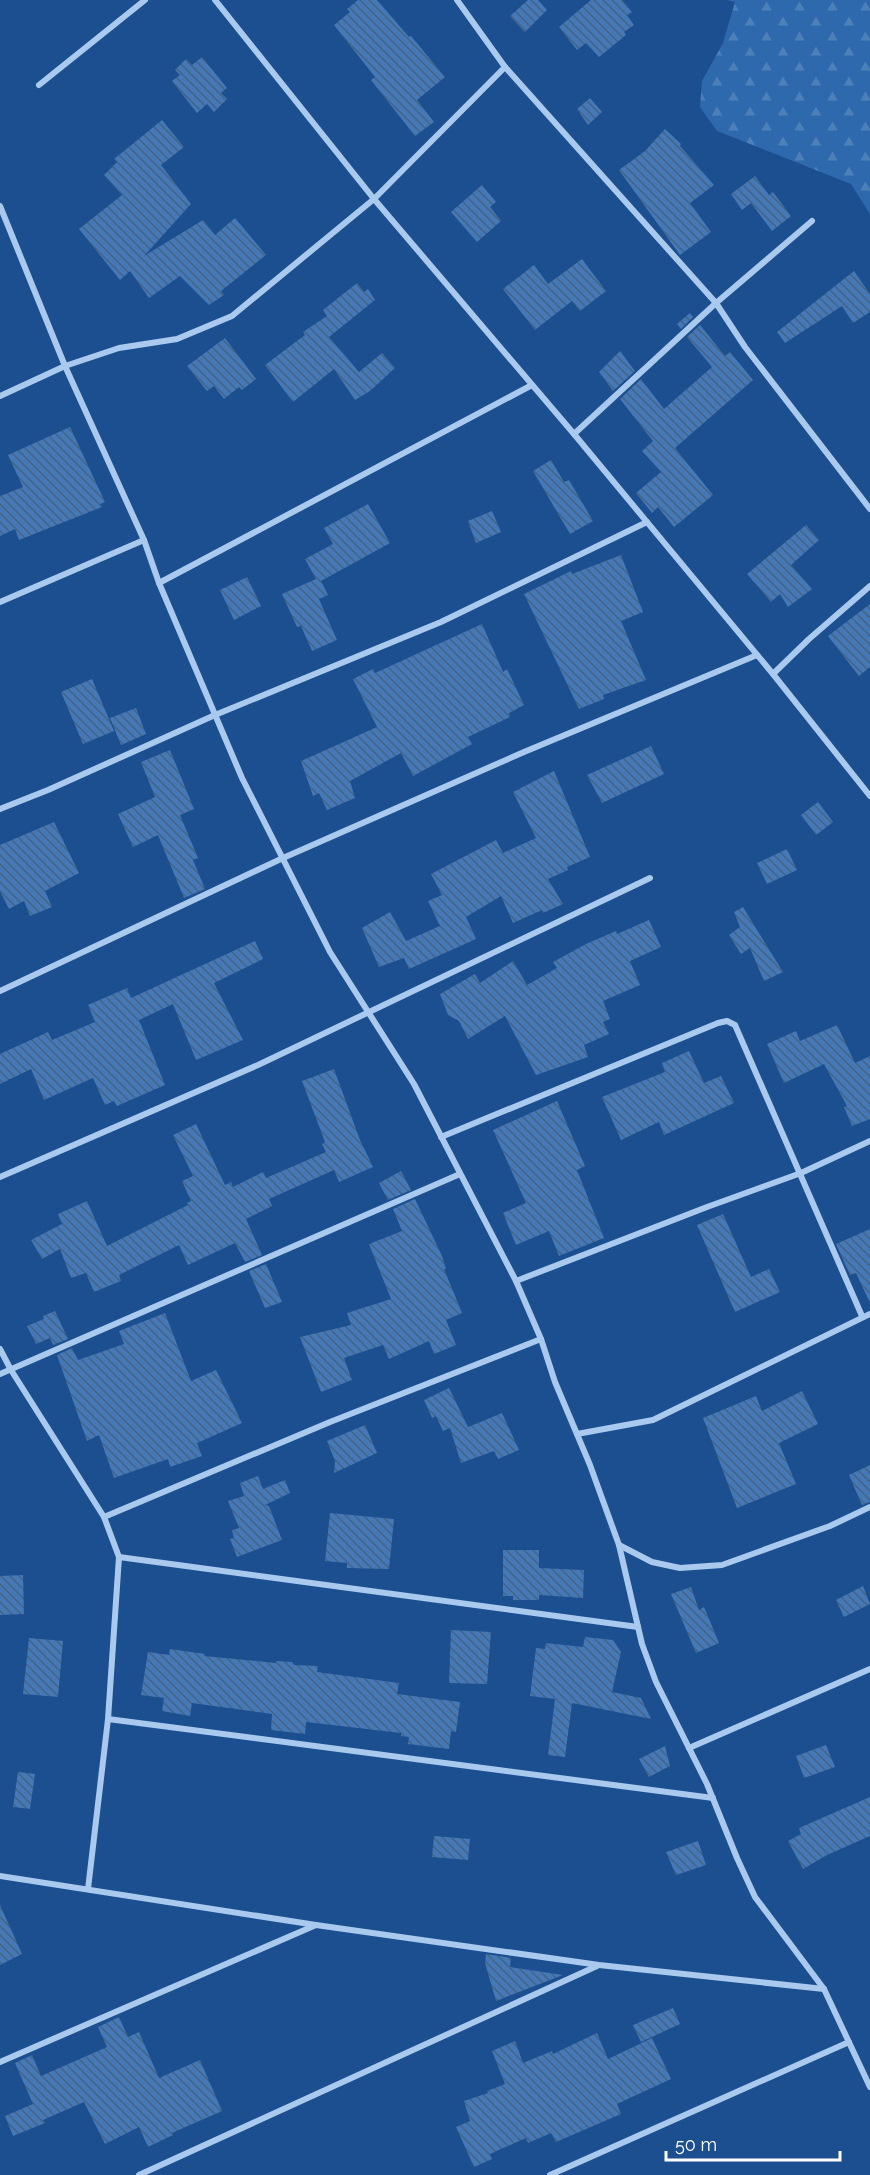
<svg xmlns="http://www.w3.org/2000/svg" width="870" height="2175" font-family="Raleway,sans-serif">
  <defs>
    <pattern id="forest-firs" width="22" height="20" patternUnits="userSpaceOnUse" patternTransform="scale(1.5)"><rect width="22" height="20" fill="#2e69ad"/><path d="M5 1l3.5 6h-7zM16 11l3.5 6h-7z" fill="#4d80b9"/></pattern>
    <pattern id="building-back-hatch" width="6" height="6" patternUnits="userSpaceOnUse" patternTransform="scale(1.5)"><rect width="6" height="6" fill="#4478b7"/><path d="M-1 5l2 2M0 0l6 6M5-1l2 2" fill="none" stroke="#486282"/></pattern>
  </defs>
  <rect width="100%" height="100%" fill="#1b4f8f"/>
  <polygon fill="url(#forest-firs)" points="727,0 870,0 870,214 851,184 717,131 700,107 702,81 723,43 735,2"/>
  <g fill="url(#building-back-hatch)">
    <polygon points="358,0 377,0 409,37 411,36 445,77 417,100 434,122 415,136 371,80 375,77 334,25 350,12 347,9"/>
    <polygon points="528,0 538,0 547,10 525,32 510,16"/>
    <polygon points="591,0 622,0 632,12 627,15 634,25 624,32 626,35 599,57 586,43 577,50 559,27"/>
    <polygon points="202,57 227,88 221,93 227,99 214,112 207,104 197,113 172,81 180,75 175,70 186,59 192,65"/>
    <polygon points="590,98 602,112 588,125 577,109"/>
    <polygon points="162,120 184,147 161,165 191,204 144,256 203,220 215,235 235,218 266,255 221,291 224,295 209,305 180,276 149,298 130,271 120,280 79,229 122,195 104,175 117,162 114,159"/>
    <polygon points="665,129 681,144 680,146 714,185 690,203 711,232 680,255 619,170 645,151"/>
    <polygon points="755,176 769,195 773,192 791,216 772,231 751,203 742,210 731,194"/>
    <polygon points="482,185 496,202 490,207 501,221 477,242 451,212"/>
    <polygon points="582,259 606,291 580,311 572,301 535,330 503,289 534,265 548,284"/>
    <polygon points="854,271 870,294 870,312 853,323 842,306 785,343 777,332"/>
    <polygon points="357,283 364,292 368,289 375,300 329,337 359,372 382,353 395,368 370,391 355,400 334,369 293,402 265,365 305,335 303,332 327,316 323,310"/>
    <polygon points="690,313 693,317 681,329 677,324"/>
    <polygon points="700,325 725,356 730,352 753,380 675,448 713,495 674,527 658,507 652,513 636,493 661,472 642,451 653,441 620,399 641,379 664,409 712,367 687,337"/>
    <polygon points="225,338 256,379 242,390 239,387 224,399 214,386 207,391 187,366"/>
    <polygon points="620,351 635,371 613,391 599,372"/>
    <polygon points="70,427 105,502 100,504 102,507 19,540 15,529 0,536 0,496 23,487 8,455"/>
    <polygon points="551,460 564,482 569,480 593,521 570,534 533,471"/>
    <polygon points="368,504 390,543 321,581 328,595 319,599 337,640 312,651 301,626 297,627 282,594 316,579 305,559 333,544 324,528"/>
    <polygon points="492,511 501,532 476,543 468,521"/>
    <polygon points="806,525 819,540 791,565 812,589 788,607 780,594 771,602 747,574"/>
    <polygon points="621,555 643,612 621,621 646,680 603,695 604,699 579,709 524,594 571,571 572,574"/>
    <polygon points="247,577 261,606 234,620 220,590"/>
    <polygon points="870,604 870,667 859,676 828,636"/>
    <polygon points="482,624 503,672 507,669 524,705 509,713 510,717 468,737 472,744 413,776 401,753 350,781 355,798 327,810 319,793 313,796 301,761 377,727 353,679 373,669 375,673"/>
    <polygon points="92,679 114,731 83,744 61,692"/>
    <polygon points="136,708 146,734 121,745 110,718"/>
    <polygon points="651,746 664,774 602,803 587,775"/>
    <polygon points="170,750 194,809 180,815 198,858 193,860 205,889 184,898 158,835 133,847 118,814 155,797 141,762"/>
    <polygon points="554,771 590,857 567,867 568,870 548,879 563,904 543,913 542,910 513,923 501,896 466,917 476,939 409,969 404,958 379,967 362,928 390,912 406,941 440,926 428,901 442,895 431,874 496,840 503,853 536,838 513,792"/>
    <polygon points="818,802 833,822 816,835 801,815"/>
    <polygon points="54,822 79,873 45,891 52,907 30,916 24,901 9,909 0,891 0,845"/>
    <polygon points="787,849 797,870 767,884 757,863"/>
    <polygon points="743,907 783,972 764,981 750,948 741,954 729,935 740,927 734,912"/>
    <polygon points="649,920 661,947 630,961 640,985 603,1001 610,1019 603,1022 609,1034 584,1045 588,1057 536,1075 505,1016 468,1039 459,1021 448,1015 440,994 475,974 480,983 513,961 527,985 557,968 553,962 586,944 616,931 617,934"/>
    <polygon points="255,941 263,959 214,983 243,1040 196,1060 173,1004 139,1020 165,1085 117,1106 114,1101 105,1105 93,1078 44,1100 31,1069 0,1084 0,1054 48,1032 52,1040 95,1022 88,1005 127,988 131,998"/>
    <polygon points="837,1025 855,1063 870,1056 870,1119 852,1126 844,1107 847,1106 824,1064 784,1083 767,1044 796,1031 800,1041"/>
    <polygon points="689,1051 704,1083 721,1076 734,1103 664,1135 659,1122 621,1140 602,1097 665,1072 662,1063"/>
    <polygon points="334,1069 360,1140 373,1167 339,1182 334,1170 269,1199 272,1206 246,1219 262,1255 245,1262 235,1243 188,1265 179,1245 119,1275 121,1281 94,1292 86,1273 71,1278 60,1249 42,1259 31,1240 62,1224 58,1214 87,1201 107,1246 188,1205 187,1203 191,1201 182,1181 193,1176 173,1135 196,1124 225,1185 231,1182 233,1187 263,1172 266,1178 326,1152 322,1144 325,1142 302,1081"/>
    <polygon points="557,1101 585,1166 577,1170 604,1238 559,1256 549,1231 516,1245 503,1213 526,1203 493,1130"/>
    <polygon points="401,1171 411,1190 388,1200 379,1183"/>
    <polygon points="415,1199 442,1256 446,1269 444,1269 462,1313 446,1320 456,1345 434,1354 429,1341 389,1359 383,1345 344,1358 352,1380 321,1392 300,1337 351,1325 347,1313 391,1299 369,1244 402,1231 393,1209"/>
    <polygon points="723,1214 751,1277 769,1269 780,1292 735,1312 697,1225"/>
    <polygon points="870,1229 870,1303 856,1273 850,1275 836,1244"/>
    <polygon points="266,1264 282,1302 265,1308 249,1271"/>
    <polygon points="55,1311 68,1339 53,1345 50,1338 36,1344 27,1326 44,1319 43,1316"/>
    <polygon points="165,1313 191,1381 216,1370 242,1423 197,1443 202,1456 170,1467 168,1459 114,1478 99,1435 87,1441 57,1355 72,1348 78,1360 124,1344 119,1331"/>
    <polygon points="449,1388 468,1427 502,1413 519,1450 498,1459 494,1451 461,1463 450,1428 443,1431 436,1416 432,1418 424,1400"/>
    <polygon points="802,1391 818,1424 779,1443 796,1484 737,1508 703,1418 756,1396 762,1411"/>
    <polygon points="365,1425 377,1453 334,1473 335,1461 327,1441"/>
    <polygon points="870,1465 870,1502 862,1505 849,1475"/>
    <polygon points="258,1476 263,1489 285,1480 290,1493 265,1505 269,1506 282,1540 237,1557 230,1539 234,1538 232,1530 239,1528 228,1501 244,1496 240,1483"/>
    <polygon points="330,1513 394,1519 389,1569 347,1568 347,1563 325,1561"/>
    <polygon points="503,1550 539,1550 539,1568 584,1570 583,1598 539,1595 539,1600 513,1600 513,1596 503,1596"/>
    <polygon points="23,1575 24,1614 0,1615 0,1576"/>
    <polygon points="863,1586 870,1604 844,1617 836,1600"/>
    <polygon points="691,1587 699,1610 704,1607 719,1643 696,1653 671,1594"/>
    <polygon points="451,1630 491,1632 487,1684 449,1683"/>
    <polygon points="585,1637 613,1640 621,1652 612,1692 641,1698 651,1719 572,1703 565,1757 548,1755 555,1699 530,1696 536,1648 545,1649 546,1643 583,1647"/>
    <polygon points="29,1638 63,1641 58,1697 23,1694"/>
    <polygon points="170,1649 205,1654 204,1656 276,1663 276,1661 292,1662 294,1665 318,1666 317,1672 399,1683 397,1694 460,1702 456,1732 451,1731 449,1749 408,1744 409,1737 401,1736 401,1733 306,1722 305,1734 271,1730 272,1714 192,1703 190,1716 162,1711 164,1698 141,1695 148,1652 169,1655"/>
    <polygon points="826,1745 835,1767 804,1778 796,1756"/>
    <polygon points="665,1746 670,1766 649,1777 639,1759"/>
    <polygon points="18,1772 35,1774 30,1809 13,1807"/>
    <polygon points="870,1797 870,1836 827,1855 803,1869 788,1841 801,1834 799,1828"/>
    <polygon points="434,1836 470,1839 468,1860 432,1857"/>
    <polygon points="698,1841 706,1865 676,1875 666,1852"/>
    <polygon points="0,1905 22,1954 0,1965"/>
    <polygon points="486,1954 511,1958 510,1967 563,1975 496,2001 485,1963"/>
    <polygon points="673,2008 680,2024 641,2042 633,2025"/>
    <polygon points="119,2017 128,2037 139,2032 159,2078 200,2060 222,2111 172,2133 173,2135 148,2147 139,2127 105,2144 84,2102 43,2120 45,2123 13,2136 5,2116 33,2104 15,2063 32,2055 41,2076 107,2047 98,2027"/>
    <polygon points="597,2033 608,2059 652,2038 671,2079 617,2104 621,2114 556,2142 551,2133 528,2143 526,2138 490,2154 492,2159 474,2167 456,2127 470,2121 464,2101 488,2093 487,2091 505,2084 492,2051 515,2041 523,2063 552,2051 553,2054"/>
  </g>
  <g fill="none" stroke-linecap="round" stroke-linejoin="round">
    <g stroke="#a9c9ee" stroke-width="6">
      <polyline points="215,0 374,199 574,434 773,674 870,796"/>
      <polyline points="457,0 505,67 716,303 745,347 870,509"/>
      <polyline points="39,85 145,0"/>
      <polyline points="0,206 65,366 144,540 159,583 242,778 330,952 414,1084 516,1281 541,1339 555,1382 590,1465 619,1545 642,1644 656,1682 707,1784 737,1858 755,1897 824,1989 870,2087"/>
      <polyline points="0,396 65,366 119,348 177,339 232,316 374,199 505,67"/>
      <polyline points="574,434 716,303 812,221"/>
      <polyline points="159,583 532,385"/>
      <polyline points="0,602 144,540"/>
      <polyline points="773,674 809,639 870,586"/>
      <polyline points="0,809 48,790 215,715 441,622 647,522"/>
      <polyline points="0,991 283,858 524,752 757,655"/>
      <polyline points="441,1137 718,1023 727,1021 735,1025 862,1316"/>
      <polyline points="0,1177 258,1065 650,878"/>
      <polyline points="516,1281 707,1207 801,1173 870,1141"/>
      <polyline points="0,1349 11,1370 104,1517 119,1557"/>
      <polyline points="0,1374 460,1174"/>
      <polyline points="577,1434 653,1420 870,1314"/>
      <polyline points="104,1517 330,1422 541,1339"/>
      <polyline points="619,1545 652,1562 680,1568 722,1565 830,1526 870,1507"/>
      <polyline points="108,1719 119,1557 638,1627"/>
      <polyline points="689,1748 870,1669"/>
      <polyline points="0,1876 316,1925 599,1965 824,1989"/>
      <polyline points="88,1889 108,1719 713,1798"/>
      <polyline points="0,2062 316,1925"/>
      <polyline points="139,2175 597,1966"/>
      <polyline points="550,2175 849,2042"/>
    </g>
  </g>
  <path d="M666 2151v9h174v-9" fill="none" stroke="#ffffff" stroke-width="3"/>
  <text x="675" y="2151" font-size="18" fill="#ffffff" stroke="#1b4f8f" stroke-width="4.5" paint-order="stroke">50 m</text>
</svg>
